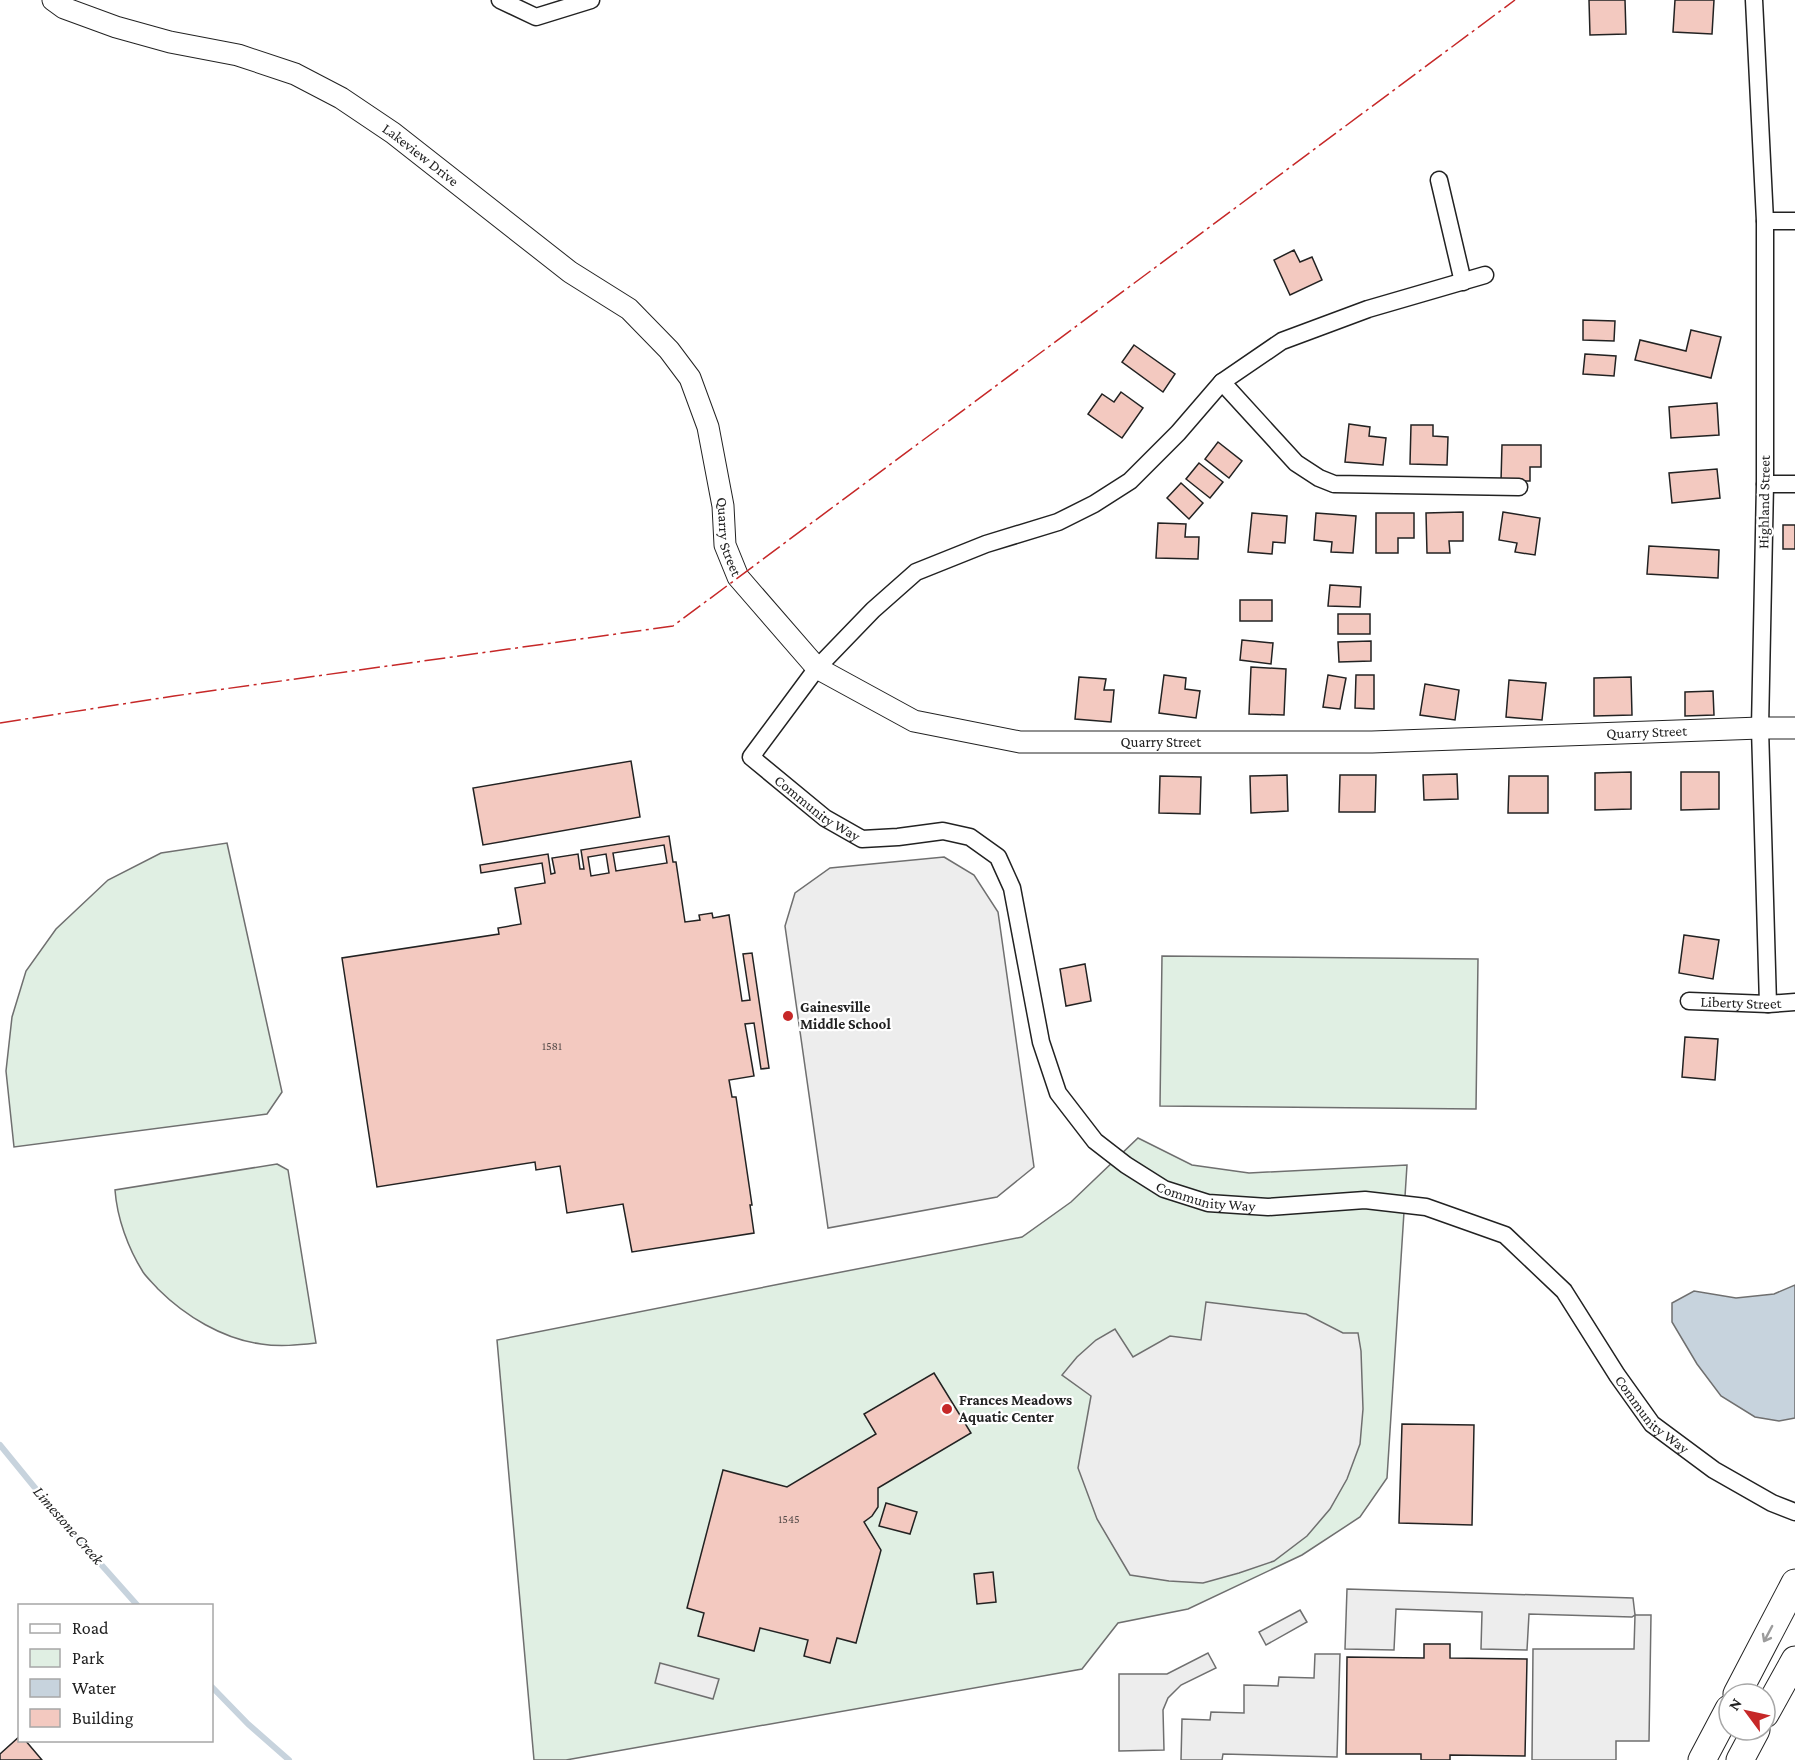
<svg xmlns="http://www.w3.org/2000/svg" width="1795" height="1760" font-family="'Crimson Pro',serif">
  <rect width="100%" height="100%" fill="#fff"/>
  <g fill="#e0efe3" stroke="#6f6f6f" stroke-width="1.5">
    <polygon points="227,843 282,1092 267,1114 14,1147 6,1071 12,1017 26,971 56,929 108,880 161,853"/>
    <polygon points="1162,956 1478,959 1476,1109 1160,1106"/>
    <polygon points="1138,1138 1192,1165 1249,1173 1407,1165 1387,1478 1360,1517 1302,1555 1188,1609 1118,1623 1082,1669 566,1760 534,1760 497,1340 790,1282 1022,1237 1071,1202"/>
    <path d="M277 1164 288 1170 316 1343C298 1345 280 1347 261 1344 223 1339 185 1316 158 1289 153 1283 147 1278 143 1272 128 1248 117 1218 115 1190Z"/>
  </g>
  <g fill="#ededed" stroke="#6f6f6f" stroke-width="1.5">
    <polygon points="944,857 974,875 998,912 1034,1167 997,1197 828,1228 785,926 795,893 830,868"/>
    <polygon points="1206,1302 1306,1314 1343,1333 1358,1333 1361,1351 1363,1409 1360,1444 1347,1479 1330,1509 1307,1536 1274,1561 1239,1573 1203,1583 1169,1581 1130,1575 1097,1519 1078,1468 1091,1396 1062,1375 1077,1357 1096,1340 1115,1329 1133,1357 1170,1336 1201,1340"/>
    <polygon points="1347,1589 1633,1598 1635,1615 1651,1615 1649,1741 1616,1741 1616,1760 1532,1760 1533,1649 1634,1649 1635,1615 1632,1617 1529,1614 1527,1650 1481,1649 1482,1612 1396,1609 1394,1650 1345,1649"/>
    <polygon points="1300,1610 1307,1622 1266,1645 1259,1632"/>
    <polygon points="1208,1653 1216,1668 1181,1685 1168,1698 1163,1710 1164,1750 1119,1751 1119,1674 1167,1674"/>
    <polygon points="1315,1654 1340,1654 1337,1757 1223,1754 1222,1760 1181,1760 1182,1719 1210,1720 1211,1712 1244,1713 1244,1685 1278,1686 1279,1677 1314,1678"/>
    <polygon points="660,1663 719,1679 713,1699 655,1683"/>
  </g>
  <polygon fill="#c7d3dd" stroke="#6f6f6f" stroke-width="1.5" points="1795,1285 1795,1418 1779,1421 1755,1417 1721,1396 1697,1364 1672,1322 1672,1303 1694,1291 1736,1298 1774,1294"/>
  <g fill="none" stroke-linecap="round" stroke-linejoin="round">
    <g stroke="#c7d3dd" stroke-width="6">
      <polyline points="0,1445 58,1516 138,1606"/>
      <polyline points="212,1687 248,1724 289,1760"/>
    </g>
  </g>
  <g fill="#f3c9c0" stroke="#222" stroke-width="1.5" fill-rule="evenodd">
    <polygon points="1589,0 1625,0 1626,34 1590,35"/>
    <polygon points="1675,0 1714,0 1712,34 1673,32"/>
    <polygon points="1294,250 1300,262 1312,257 1322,280 1290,295 1274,260"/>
    <polygon points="1583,320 1615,321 1614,341 1583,340"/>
    <polygon points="1691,330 1721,337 1711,378 1635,360 1640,340 1686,351"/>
    <polygon points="1134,345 1175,374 1163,392 1122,362"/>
    <polygon points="1585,354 1616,356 1614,376 1583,374"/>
    <polygon points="1121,392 1143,408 1122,438 1088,414 1102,394 1114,402"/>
    <polygon points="1717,403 1719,435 1671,438 1669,407"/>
    <polygon points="1349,424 1370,427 1369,436 1386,438 1383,465 1345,462"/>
    <polygon points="1411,425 1433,425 1433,436 1448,437 1447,465 1410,464"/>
    <polygon points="1218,442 1242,461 1229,478 1205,459"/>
    <polygon points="1502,445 1541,445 1541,467 1530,467 1530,481 1501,481"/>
    <polygon points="1199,463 1223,482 1210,498 1186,479"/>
    <polygon points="1717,469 1720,498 1672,503 1669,473"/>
    <polygon points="1181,483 1203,503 1189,519 1167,498"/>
    <polygon points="1463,512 1463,541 1449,541 1450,553 1427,553 1426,513"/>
    <polygon points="1503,512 1540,518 1535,555 1515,552 1517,543 1499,540"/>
    <polygon points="1252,513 1287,516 1285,543 1273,542 1272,554 1248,552"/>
    <polygon points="1316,513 1356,516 1353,553 1331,552 1332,542 1314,540"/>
    <polygon points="1376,513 1414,513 1414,538 1398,538 1398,553 1376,553"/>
    <polygon points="1158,523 1186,524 1185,537 1199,537 1198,559 1156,558"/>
    <rect x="1783" y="525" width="12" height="24"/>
    <polygon points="1649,546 1719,550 1718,578 1647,574"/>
    <polygon points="1330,585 1361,587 1360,607 1328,606"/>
    <rect x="1240" y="600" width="32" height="21"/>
    <rect x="1338" y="614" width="32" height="20"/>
    <polygon points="1242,640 1273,643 1271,664 1240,660"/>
    <polygon points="1371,641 1371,661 1339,662 1338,642"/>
    <polygon points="1251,667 1286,669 1284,715 1249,714"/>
    <polygon points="1164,675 1186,678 1185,689 1200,691 1196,718 1159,713"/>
    <polygon points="1328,675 1346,678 1340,709 1323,707"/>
    <polygon points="1356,675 1374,675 1374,709 1355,708"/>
    <polygon points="1079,677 1106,679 1104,690 1114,690 1111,722 1075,719"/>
    <polygon points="1631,677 1632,715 1594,716 1594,678"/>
    <polygon points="1509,680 1546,683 1542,720 1506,717"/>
    <polygon points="1425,684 1459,690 1455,720 1420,715"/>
    <polygon points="1713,691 1714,715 1685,716 1685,692"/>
    <polygon points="631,761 640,817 483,845 473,788"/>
    <polygon points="1631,772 1631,809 1595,810 1595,773"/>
    <polygon points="1681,772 1719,772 1719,809 1681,810"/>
    <polygon points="1457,774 1458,799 1424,800 1423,775"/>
    <polygon points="1287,775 1288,811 1251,813 1250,776"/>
    <polygon points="1340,775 1376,775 1375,812 1339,812"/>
    <polygon points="1160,776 1201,777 1200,814 1159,813"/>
    <polygon points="1509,776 1548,776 1548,813 1508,813"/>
    <path d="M669 836 673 862H676L685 922 700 920 699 915 712 913 713 918 729 915 742 1001 750 1000 743 954 752 953 769 1068 761 1069 754 1023 745 1024 754 1076 729 1080 732 1097H736L752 1205H750L754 1233 632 1252 623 1204 567 1213 560 1166 536 1170 535 1162 377 1187 342 958 499 934 498 928 521 924 515 888 545 883 542 863 481 873 480 865 548 854 551 874 555 873 552 858 578 854 580 869H584L581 850ZM664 845 667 863 616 871 613 853ZM606 854 609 873 591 876 588 857Z"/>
    <polygon points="1684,935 1719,940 1713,979 1679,973"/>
    <polygon points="1085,964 1091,1001 1066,1006 1060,969"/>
    <polygon points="1685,1037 1718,1039 1715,1080 1682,1077"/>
    <polygon points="934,1373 971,1433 878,1488 878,1507 872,1516 864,1522 881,1550 856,1643 837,1638 830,1663 804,1656 808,1640 760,1628 754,1651 698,1636 704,1613 687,1608 723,1470 787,1487 876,1434 864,1414"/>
    <polygon points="1402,1424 1474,1425 1472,1525 1399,1523"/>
    <polygon points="886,1503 917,1512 910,1534 879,1526"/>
    <polygon points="993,1572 996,1602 977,1604 974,1574"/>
    <polygon points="1424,1644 1450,1644 1450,1658 1527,1659 1525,1756 1450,1755 1450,1760 1421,1760 1421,1754 1346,1754 1347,1657 1424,1658"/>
    <polygon points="20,1736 20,1740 25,1740 42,1760 0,1760 0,1754"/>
  </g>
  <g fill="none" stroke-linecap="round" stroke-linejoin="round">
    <defs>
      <g id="minor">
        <polyline points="500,0 536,17 591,0"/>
        <polyline points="1754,0 1765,221 1765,484 1760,728 1768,1004"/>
        <polyline points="1439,180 1463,282"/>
        <polyline points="1765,221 1795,221"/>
        <path id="s1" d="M1485 275 1368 309 1282 341 1222 382 1178 433 1130 481 1094 504 1058 522 986 544 916 572 873 610 817 668 751 757 825 818 862 839 898 837 943 831 970 837 998 857 1012 888 1041 1042 1058 1093 1095 1141 1126 1165 1164 1189 1208 1203 1268 1207 1365 1200 1426 1207 1505 1235 1564 1291 1617 1375 1652 1424 1714 1470 1772 1503 1795 1512"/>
        <polyline points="1222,382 1296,463 1319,478 1334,484 1519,487"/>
        <polyline points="1765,484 1795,484"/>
        <path id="s2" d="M1689 1001 1768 1004 1795 1002"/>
      </g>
      <g id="tertiary">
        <path id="s3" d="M53 0 64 8 116 27 170 42 238 55 295 74 341 98 393 133 570 272 629 309 669 350 690 378 708 427 723 506 725 545 738 577 817 668 914 721 1020 742H1372L1760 728H1795"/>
      </g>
      <g id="primary">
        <polyline points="1737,1694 1795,1583"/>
        <polyline points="1765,1714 1795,1660"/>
        <polyline points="1702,1760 1729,1709"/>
        <polyline points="1740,1760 1756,1730"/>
      </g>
    </defs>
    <use href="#minor" stroke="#222" stroke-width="19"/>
    <use href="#tertiary" stroke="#222" stroke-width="23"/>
    <use href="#primary" stroke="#222" stroke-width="29"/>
    <use href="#minor" stroke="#fff" stroke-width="16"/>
    <use href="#tertiary" stroke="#fff" stroke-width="21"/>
    <use href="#primary" stroke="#fff" stroke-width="27"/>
    <polyline stroke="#c62828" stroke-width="1.5" stroke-dasharray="21 4.5 3 4.5" stroke-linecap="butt" points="0,723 174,696 673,626 1515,0"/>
  </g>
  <defs><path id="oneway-shaft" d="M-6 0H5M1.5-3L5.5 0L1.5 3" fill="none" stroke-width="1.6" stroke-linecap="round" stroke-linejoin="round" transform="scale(1.5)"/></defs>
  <use stroke="#9c9c9c" href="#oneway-shaft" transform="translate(1768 1634) rotate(118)"/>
  <g fill="#c62828" stroke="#fff" stroke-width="2">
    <circle cx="788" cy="1016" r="6"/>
    <circle cx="947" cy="1409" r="6"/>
  </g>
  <g text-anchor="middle" stroke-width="4.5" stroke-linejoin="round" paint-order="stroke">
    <g font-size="12" fill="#564c4a">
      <text x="552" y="1050">1581</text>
      <text x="789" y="1523">1545</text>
    </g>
    <g font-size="15" fill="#222" stroke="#fff">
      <text dy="5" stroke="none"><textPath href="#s3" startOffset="404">Lakeview Drive</textPath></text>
      <text transform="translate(1764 502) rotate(-89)" y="5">Highland Street</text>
      <text dy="5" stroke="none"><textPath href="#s3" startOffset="920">Quarry Street</textPath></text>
      <text dy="5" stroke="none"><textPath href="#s3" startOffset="1928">Quarry Street</textPath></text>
      <text dy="5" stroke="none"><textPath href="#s3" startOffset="1442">Quarry Street</textPath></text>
      <text dy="5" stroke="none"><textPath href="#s1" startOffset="988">Community Way</textPath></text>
      <text dy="5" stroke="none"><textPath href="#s2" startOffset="52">Liberty Street</textPath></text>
      <text dy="5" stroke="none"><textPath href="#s1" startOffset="1618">Community Way</textPath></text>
      <text dy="5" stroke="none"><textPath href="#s1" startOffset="2158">Community Way</textPath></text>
    </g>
    <g font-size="15" font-weight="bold" fill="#222" stroke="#fff" text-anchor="start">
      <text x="800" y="1012">Gainesville<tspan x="800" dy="17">Middle School</tspan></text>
      <text x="959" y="1405">Frances Meadows<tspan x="959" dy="17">Aquatic Center</tspan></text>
    </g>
    <g font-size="16" font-style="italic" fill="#222" stroke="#fff">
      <text transform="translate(69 1525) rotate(49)" y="6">Limestone Creek</text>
    </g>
  </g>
  <rect x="18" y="1604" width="195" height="138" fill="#ffffff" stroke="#a7a7a7" stroke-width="1.5"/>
  <rect x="30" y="1624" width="30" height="9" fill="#ffffff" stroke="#a7a7a7" stroke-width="1.5"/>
  <text x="72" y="1634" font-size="18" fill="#222222">Road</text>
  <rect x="30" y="1649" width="30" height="18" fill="#e0efe3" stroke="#a7a7a7" stroke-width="1.5"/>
  <text x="72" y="1664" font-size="18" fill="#222222">Park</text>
  <rect x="30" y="1679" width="30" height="18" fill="#c7d3dd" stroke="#a7a7a7" stroke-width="1.5"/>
  <text x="72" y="1694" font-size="18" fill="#222222">Water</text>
  <rect x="30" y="1709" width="30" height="18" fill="#f3c9c0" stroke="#a7a7a7" stroke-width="1.5"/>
  <text x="72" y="1724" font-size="18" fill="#222222">Building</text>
  <g transform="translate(1747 1712) rotate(303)"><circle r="28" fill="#ffffff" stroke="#a7a7a7" stroke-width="1.5"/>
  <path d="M0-4.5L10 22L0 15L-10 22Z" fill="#c62828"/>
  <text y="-9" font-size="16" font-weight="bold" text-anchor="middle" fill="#222222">N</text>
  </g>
</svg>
